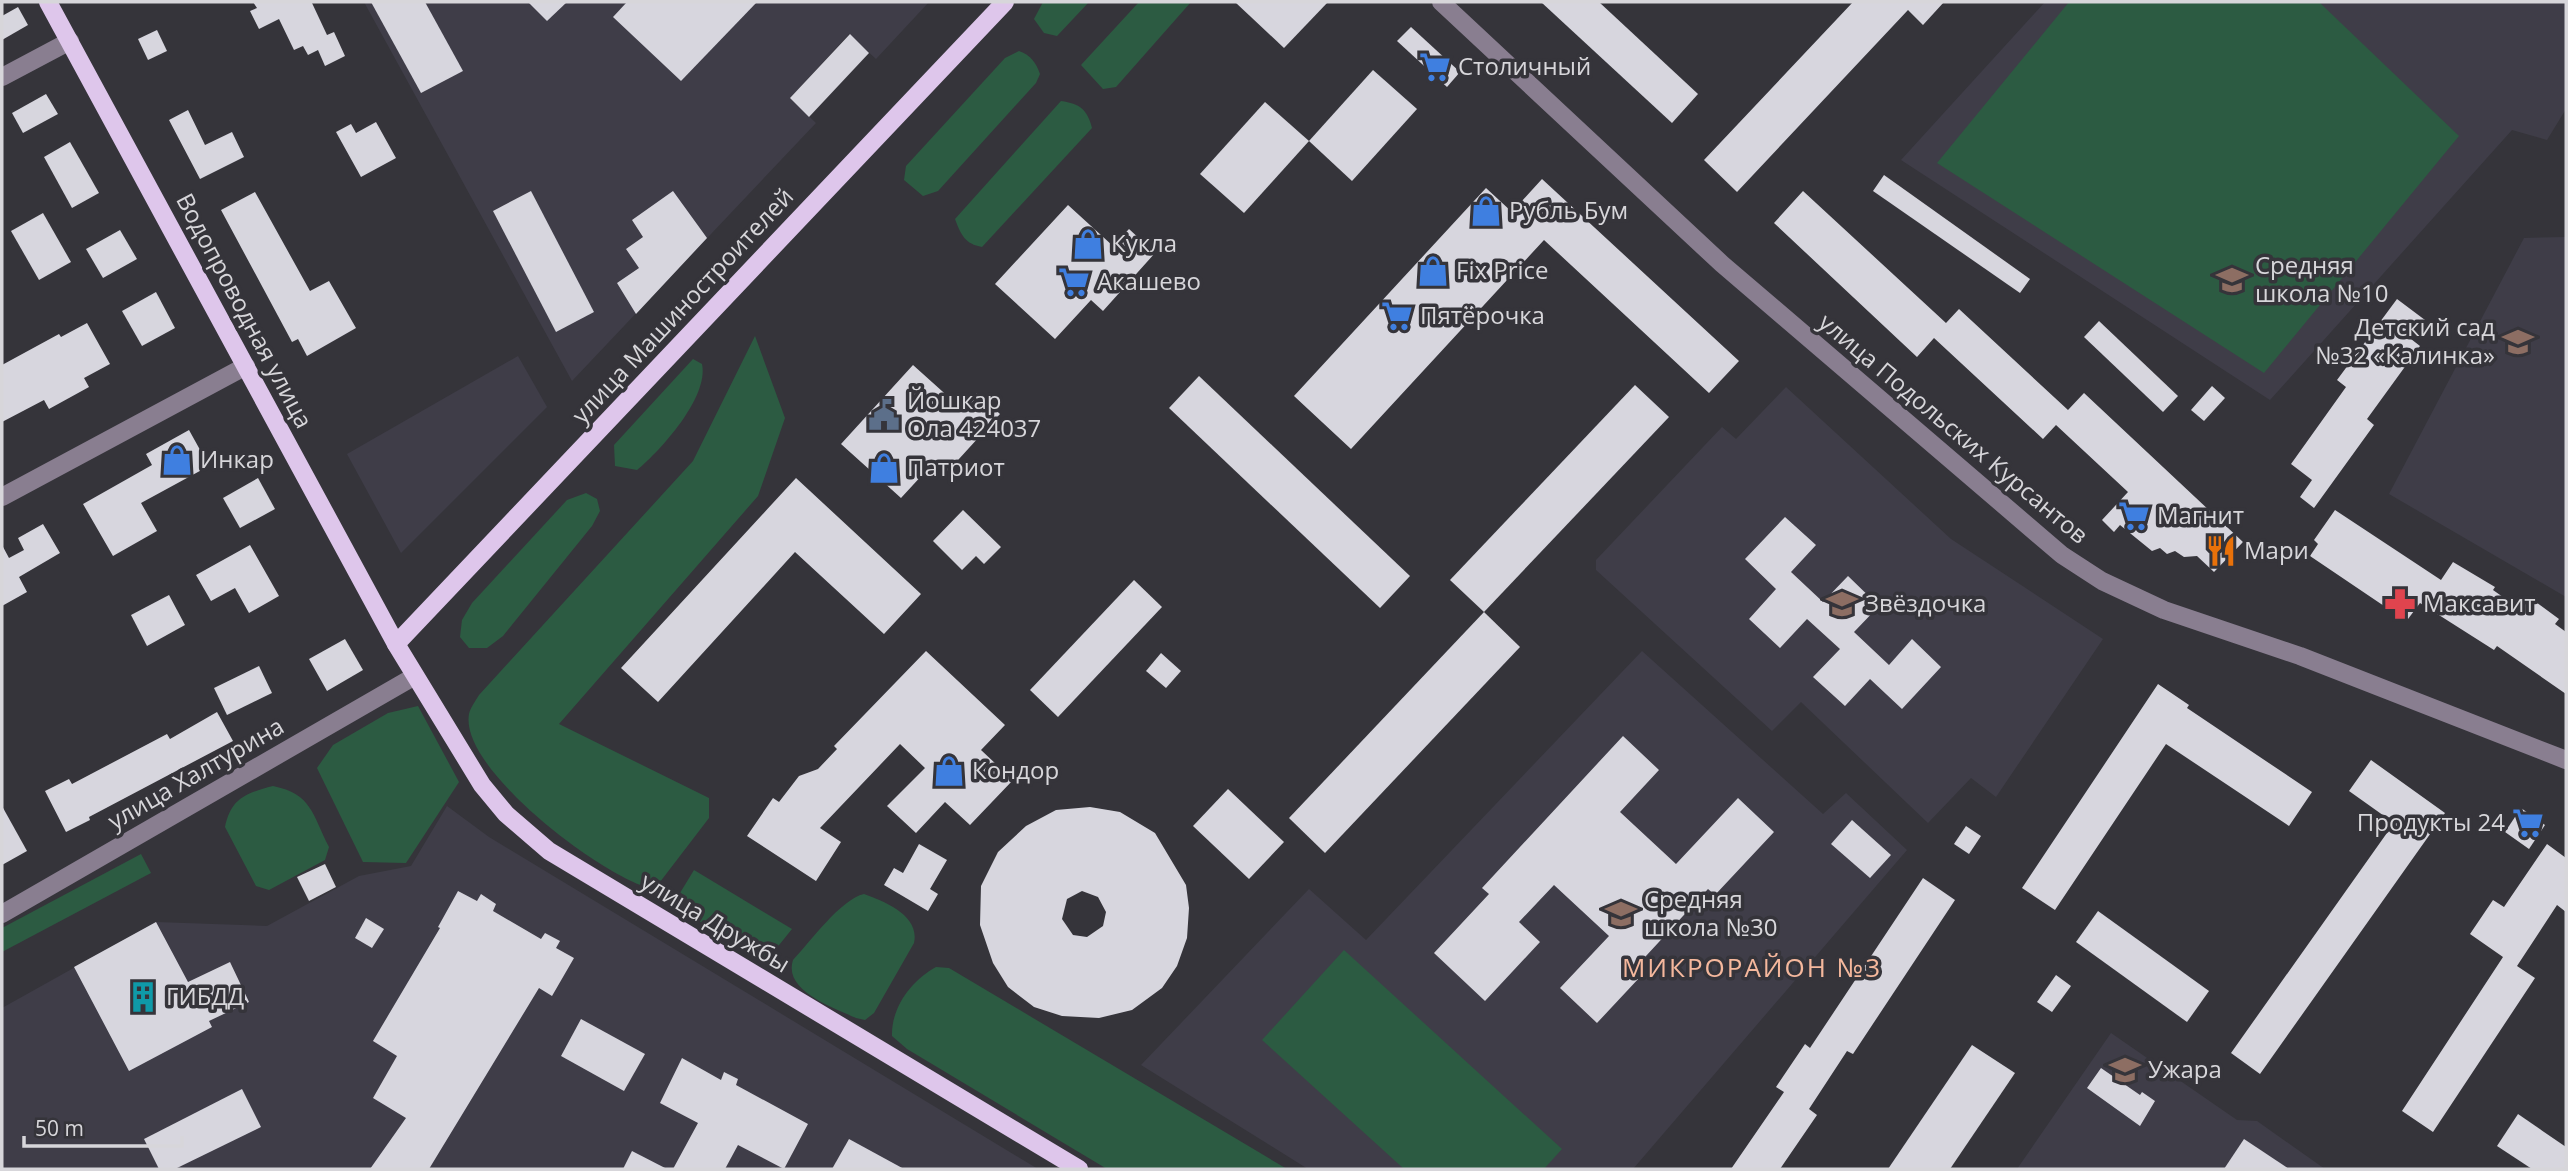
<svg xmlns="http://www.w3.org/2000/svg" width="2568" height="1171" font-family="'Open Sans',sans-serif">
  <rect width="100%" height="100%" fill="#35343a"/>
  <g fill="#3f3d48">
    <polygon points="364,2 929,2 876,59 849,34 790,98 816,123 572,381"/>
    <polygon points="2045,2 2566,2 2566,109 2547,140 2512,130 2270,400 1901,160"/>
    <polygon points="2566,237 2566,597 2389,494 2524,238"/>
    <polygon points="518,356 547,407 401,553 347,454"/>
    <polygon points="1786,387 1951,539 2103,639 1996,797 1971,778 1928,823 1801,702 1772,731 1596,570 1596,560 1722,427 1736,439"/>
    <polygon points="1642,651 1823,814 1846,793 1907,850 1633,1169 1308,1169 1141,1065 1309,889 1366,940"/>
    <polygon points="447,806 489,837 1038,1169 2,1169 2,1008 156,922 267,926 359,876 411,866"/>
    <polygon points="2111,1033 2237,1120 2257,1121 2325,1169 2017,1169"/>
  </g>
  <g fill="#2c5b42">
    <polygon points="1043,2 1089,2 1057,36 1044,33 1034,19"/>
    <polygon points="1139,2 1191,2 1116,87 1103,89 1081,65"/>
    <polygon points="2069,2 2319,2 2459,136 2264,373 1937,163"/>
    <path d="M1019 51C1031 55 1036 63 1040 74L1036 83 938 191 923 196 904 180 906 166 1005 58Z"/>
    <path d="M1061 101C1080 104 1087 109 1092 128L982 247C965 244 961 235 955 219Z"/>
    <path d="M755 336 785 418 758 496 559 724 709 798V818L660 882 650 888C603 877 459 769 469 714 470 708 476 700 479 695L693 461Z"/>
    <path d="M693 359 702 364C709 397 661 450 637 470L615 466 614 445Z"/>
    <polygon points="586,493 597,499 600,511 592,526 503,636 487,648 469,648 460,637 462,620 472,603 567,500"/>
    <polygon points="418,706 459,782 406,863 363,862 317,768 333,745 388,713"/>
    <path d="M273 786C312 794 312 814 329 847L325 860 269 890 256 886 225 827C231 798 246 793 273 786Z"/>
    <polygon points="141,854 151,873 2,952 2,928"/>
    <polygon points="694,870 792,929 771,955 758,958 681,910 680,893"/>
    <path d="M864 894C886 902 920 916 914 943L874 1013 865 1020 856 1018C833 1007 783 991 793 960 810 942 841 899 864 894Z"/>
    <polygon points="1344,950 1562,1149 1544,1169 1404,1169 1262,1040"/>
    <path d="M936 967 949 968 1287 1169H1107L907 1049 892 1036C891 1007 912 980 936 967Z"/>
  </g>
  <g fill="#d7d6de" fill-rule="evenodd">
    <polygon points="253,2 315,2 312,3 327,35 334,32 345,56 325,66 318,50 308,55 303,46 294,50 279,19 259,29 250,11 257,8"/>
    <polygon points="371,2 425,2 463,71 421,93"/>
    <polygon points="528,2 567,2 547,21"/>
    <polygon points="627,2 757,2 681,81 613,17"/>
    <polygon points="1235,2 1328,2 1284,48"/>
    <polygon points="1541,2 1599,2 1698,94 1672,123"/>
    <polygon points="1853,2 1944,2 1923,25 1908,10 1737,192 1704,160"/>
    <polygon points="18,7 28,25 2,40 2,16"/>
    <polygon points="1411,27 1460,72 1447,87 1397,41"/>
    <polygon points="157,30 167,51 148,60 138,39"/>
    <polygon points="850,34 869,53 809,117 790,98"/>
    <polygon points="1373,70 1417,109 1352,181 1309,141"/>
    <polygon points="46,94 58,114 23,133 12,113"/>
    <polygon points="1265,102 1309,141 1244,213 1200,174"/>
    <polygon points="188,110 205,145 232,132 244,157 200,179 169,120"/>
    <polygon points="376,122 396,158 361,177 336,132 351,124 356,133"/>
    <polygon points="70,142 99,193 72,208 44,157"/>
    <polygon points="1884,175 2030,279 2020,293 1873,191"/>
    <polygon points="1542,179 1739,361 1709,393 1544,240 1351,449 1294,396 1486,188 1512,212"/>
    <polygon points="531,191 594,312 556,332 493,211"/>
    <polygon points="673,191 707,238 636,314 617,283 639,268 626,249 643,237 632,220"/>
    <polygon points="1803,191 1946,323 1959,309 2068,410 2084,393 2243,542 2214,572 2197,556 2184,557 2175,551 2167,554 2160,548 2152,551 2120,525 2114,532 2102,520 2128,492 2056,425 2043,439 1934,338 1917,357 1774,223"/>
    <polygon points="255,192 310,291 329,281 356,328 307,356 298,339 292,342 221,210"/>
    <polygon points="1068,205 1113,246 1129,229 1155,253 1103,311 1091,300 1055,339 995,284"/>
    <polygon points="43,213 71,262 39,280 11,231"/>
    <polygon points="120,230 137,259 103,278 86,249"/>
    <polygon points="156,292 175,328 142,346 122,311"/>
    <polygon points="2397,299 2425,320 2411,339 2420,346 2367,419 2374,425 2314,508 2300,497 2312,480 2291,464 2346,387 2337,380"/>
    <polygon points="2099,321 2178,396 2163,412 2084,337"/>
    <polygon points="87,323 110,364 84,378 89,387 49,409 44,400 2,422 2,365 59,334 61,337"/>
    <polygon points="913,365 962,409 977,393 1000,414 948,471 936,460 901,498 841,444"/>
    <polygon points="1199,376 1410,576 1380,608 1169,408"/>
    <polygon points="1635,385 1669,417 1484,612 1450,580"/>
    <polygon points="2212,386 2225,398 2204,421 2191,410"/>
    <polygon points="189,430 209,466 141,503 157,531 113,556 83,504 152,465 146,454"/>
    <polygon points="258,478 275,509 240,528 223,498"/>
    <polygon points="796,478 921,594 884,634 795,552 658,702 621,668"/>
    <polygon points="963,510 1001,547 984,564 976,556 962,570 933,541"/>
    <polygon points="2335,510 2441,580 2453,562 2495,587 2493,590 2520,609 2529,597 2559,619 2555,624 2566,632 2566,694 2497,646 2494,650 2420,603 2408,619 2389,605 2387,608 2310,556 2318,544 2314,540"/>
    <polygon points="1785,517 1816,545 1791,572 1823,602 1848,576 1879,606 1854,632 1889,665 1912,639 1941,667 1902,709 1870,679 1845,706 1813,677 1840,649 1807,619 1780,648 1749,619 1776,589 1745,559"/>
    <polygon points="43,524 60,553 19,577 27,592 2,606 2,545 9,558 24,550 18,538"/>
    <polygon points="250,545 279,596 249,613 235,588 211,601 196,575"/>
    <polygon points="1134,580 1162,607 1058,717 1030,690"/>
    <polygon points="169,595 185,625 147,646 131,615"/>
    <polygon points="1484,612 1520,647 1325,853 1289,818"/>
    <polygon points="345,639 363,670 327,691 309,659"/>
    <polygon points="926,651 1005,725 981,750 1013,780 970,825 945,802 916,833 887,806 925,768 900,744 820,828 841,842 816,881 747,836 773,798 779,802 799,776 818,769 837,749 834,746"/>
    <polygon points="1161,653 1181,671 1166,688 1146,671"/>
    <polygon points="259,666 272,693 227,715 214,688"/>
    <polygon points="2158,684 2189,705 2187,708 2312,792 2289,826 2166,744 2055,910 2022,888"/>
    <polygon points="217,712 233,741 89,817 90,820 66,832 45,791 69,779 72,784 167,734 170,739"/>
    <polygon points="1623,736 1659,770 1620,812 1676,864 1738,798 1774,832 1715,895 1708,889 1633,970 1640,977 1597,1023 1560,988 1609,936 1554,885 1519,922 1540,942 1485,1001 1434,953 1489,894 1482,888"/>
    <polygon points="2371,760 2445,813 2260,1074 2231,1053 2394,823 2349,791"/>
    <polygon points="1228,789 1284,842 1249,879 1193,826"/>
    <polygon points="2,806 27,851 2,865"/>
    <path d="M1090 807 1120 812 1155 833 1186 885 1189 908 1187 938 1177 966 1162 988 1132 1010 1099 1018 1062 1016 1034 1007 1008 987 993 963 980 925 981 886 998 852 1026 826 1056 810ZM1082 891 1098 897 1106 912 1103 926 1087 937 1073 935 1062 919 1067 899Z"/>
    <polygon points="2521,808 2545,825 2529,849 2505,832"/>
    <polygon points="1852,820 1891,855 1870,878 1831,844"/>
    <polygon points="1966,826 1981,836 1969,854 1954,844"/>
    <polygon points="919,844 947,860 930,889 938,894 928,911 884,885 894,868 903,873"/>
    <polygon points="2547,844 2566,858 2566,912 2557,905 2517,966 2535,978 2433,1132 2402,1111 2503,957 2470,934 2493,900 2504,907"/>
    <polygon points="325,864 336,887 309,901 297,877"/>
    <polygon points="1923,878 1955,900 1853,1054 1847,1051 1809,1109 1817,1115 1780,1169 1731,1169 1784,1092 1776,1087 1805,1044 1810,1048"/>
    <polygon points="458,891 477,901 481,894 496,904 493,911 541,939 545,933 560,941 556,948 574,958 552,996 539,988 429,1169 370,1169 406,1118 373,1098 397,1056 373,1041 440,928 438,927"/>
    <polygon points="2098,911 2209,991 2187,1022 2076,942"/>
    <polygon points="366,918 384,929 372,948 355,938"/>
    <polygon points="156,922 188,982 230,962 249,1002 209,1021 212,1027 129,1071 74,967"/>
    <polygon points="2056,975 2071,986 2052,1012 2037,1002"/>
    <polygon points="581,1019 645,1054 624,1091 561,1056"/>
    <polygon points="1972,1045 2015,1073 1950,1169 1888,1169"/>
    <polygon points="682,1058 721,1080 724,1072 738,1079 736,1085 808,1124 784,1169 738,1145 725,1169 673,1169 698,1123 660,1103"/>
    <polygon points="2101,1068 2140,1095 2142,1092 2155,1101 2140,1126 2087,1088"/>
    <polygon points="242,1089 261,1127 175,1169 159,1169 144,1139"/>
    <polygon points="2518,1114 2566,1147 2566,1169 2532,1169 2497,1146"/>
    <polygon points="849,1139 904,1169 832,1169"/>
    <polygon points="2244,1139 2289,1169 2224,1169"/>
    <polygon points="632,1151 667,1169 623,1169"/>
  </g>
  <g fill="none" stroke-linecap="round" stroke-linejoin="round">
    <g stroke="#897e90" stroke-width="18">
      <polyline points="1441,2 1722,264 2062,555 2102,581 2164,610 2300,656 2566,760"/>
      <polyline points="2,77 70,41"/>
      <polyline points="2,497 246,366"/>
      <polyline points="2,914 415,676"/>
    </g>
    <g stroke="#dec6eb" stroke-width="18">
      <polyline points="48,2 396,644 482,785 506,814 549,851 1079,1169"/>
      <polyline points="396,644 1005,2"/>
    </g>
  </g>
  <defs>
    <symbol id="supermarket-bare" viewBox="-9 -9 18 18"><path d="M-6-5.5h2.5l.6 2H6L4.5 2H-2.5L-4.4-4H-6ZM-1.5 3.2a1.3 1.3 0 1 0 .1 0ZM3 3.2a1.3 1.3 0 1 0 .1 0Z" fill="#3f7fe0" stroke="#35343a" stroke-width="2.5" paint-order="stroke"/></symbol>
    <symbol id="shop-bare" viewBox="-9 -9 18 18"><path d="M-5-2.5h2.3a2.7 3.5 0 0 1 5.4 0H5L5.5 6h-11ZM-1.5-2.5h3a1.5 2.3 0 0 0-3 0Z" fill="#3f7fe0" stroke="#35343a" stroke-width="2.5" paint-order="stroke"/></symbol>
    <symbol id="school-bare" viewBox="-9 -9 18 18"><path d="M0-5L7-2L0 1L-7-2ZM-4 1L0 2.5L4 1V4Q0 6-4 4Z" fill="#8d6e63" stroke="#35343a" stroke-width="2.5" paint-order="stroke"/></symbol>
    <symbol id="civic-bare" viewBox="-9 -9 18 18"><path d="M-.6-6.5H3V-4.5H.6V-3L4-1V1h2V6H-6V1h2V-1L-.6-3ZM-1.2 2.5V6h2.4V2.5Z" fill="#5c6f8a" stroke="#35343a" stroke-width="2.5" paint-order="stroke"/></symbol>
    <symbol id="restaurant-bare" viewBox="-9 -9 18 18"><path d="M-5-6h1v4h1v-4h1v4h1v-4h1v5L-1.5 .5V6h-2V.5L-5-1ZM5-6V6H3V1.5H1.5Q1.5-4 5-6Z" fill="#e8710a" stroke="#35343a" stroke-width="2.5" paint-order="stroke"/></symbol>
    <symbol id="pharmacy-bare" viewBox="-9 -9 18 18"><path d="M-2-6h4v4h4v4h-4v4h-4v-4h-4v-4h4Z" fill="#e0444e" stroke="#35343a" stroke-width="2.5" paint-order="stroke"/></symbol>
    <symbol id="building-bare" viewBox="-9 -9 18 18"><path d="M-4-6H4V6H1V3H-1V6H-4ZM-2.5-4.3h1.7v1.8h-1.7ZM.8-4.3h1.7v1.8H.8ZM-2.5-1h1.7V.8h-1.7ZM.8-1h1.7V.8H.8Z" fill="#0f9aa8" stroke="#35343a" stroke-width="2.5" paint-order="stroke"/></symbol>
  </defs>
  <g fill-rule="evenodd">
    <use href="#supermarket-bare" x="1413" y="45" width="44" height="44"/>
    <use href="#shop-bare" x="1464" y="189" width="44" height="44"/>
    <use href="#shop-bare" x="1066" y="222" width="44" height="44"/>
    <use href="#shop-bare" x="1411" y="249" width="44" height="44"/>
    <use href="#school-bare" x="2210" y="258" width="44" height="44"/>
    <use href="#supermarket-bare" x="1052" y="260" width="44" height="44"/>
    <use href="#supermarket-bare" x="1375" y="294" width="44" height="44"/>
    <use href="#school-bare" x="2496" y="320" width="44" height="44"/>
    <use href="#civic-bare" x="862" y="393" width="44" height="44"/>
    <use href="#shop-bare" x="155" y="438" width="44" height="44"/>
    <use href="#shop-bare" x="862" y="446" width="44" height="44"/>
    <use href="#supermarket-bare" x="2112" y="494" width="44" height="44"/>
    <use href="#restaurant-bare" x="2199" y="529" width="44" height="44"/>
    <use href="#school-bare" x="1820" y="582" width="44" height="44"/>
    <use href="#pharmacy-bare" x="2378" y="582" width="44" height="44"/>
    <use href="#shop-bare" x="927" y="749" width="44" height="44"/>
    <use href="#supermarket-bare" x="2506" y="801" width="44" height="44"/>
    <use href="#school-bare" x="1599" y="892" width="44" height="44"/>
    <use href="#building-bare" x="121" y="975" width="44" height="44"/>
    <use href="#school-bare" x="2103" y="1048" width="44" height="44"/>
  </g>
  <g text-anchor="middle" stroke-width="7" stroke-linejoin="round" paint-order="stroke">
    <g font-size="24" fill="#d7d6da" stroke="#35343a" text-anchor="start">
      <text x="1458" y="75">Столичный</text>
      <text x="1509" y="219">Рубль Бум</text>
      <text x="1111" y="252">Кукла</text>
      <text x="2255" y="274">Средняя<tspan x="2255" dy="28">школа №10</tspan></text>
      <text x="1456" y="279">Fix Price</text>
      <text x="1097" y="290">Акашево</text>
      <text x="1420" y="324">Пятёрочка</text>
      <text x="2495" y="336" text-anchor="end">Детский сад<tspan x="2495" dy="28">№32 «Калинка»</tspan></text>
      <text x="907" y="409">Йошкар<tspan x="907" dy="28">Ола 424037</tspan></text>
      <text x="200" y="468">Инкар</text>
      <text x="907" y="476">Патриот</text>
      <text x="2157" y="524">Магнит</text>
      <text x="2244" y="559">Мари</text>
      <text x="1865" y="612">Звёздочка</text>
      <text x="2423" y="612">Максавит</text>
      <text x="972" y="779">Кондор</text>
      <text x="2505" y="831" text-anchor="end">Продукты 24</text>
      <text x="1644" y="908">Средняя<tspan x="1644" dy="28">школа №30</tspan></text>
      <text x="166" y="1005">ГИБДД</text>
      <text x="2148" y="1078">Ужара</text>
    </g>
    <g font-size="24" fill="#d7d6da" stroke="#35343a">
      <text transform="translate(683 306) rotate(-47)" y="8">улица Машиностроителей</text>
      <text transform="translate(244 311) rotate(62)" y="8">Водопроводная улица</text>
      <text transform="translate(1953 429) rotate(40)" y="8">улица Подольских Курсантов</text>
      <text transform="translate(196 774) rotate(-30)" y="8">улица Халтурина</text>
      <text transform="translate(715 923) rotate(31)" y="8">улица Дружбы</text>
    </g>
    <g font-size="26" letter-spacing="2" fill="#f5b89d" stroke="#35343a">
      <text x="1752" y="977">МИКРОРАЙОН №3</text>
    </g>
  </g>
  <rect width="2568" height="1171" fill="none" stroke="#d7d6da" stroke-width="7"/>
  <path d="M24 1136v10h158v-10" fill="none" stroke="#d7d6da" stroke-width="3.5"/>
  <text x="35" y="1136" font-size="21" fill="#d7d6da" stroke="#35343a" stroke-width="5" paint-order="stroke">50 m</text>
</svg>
